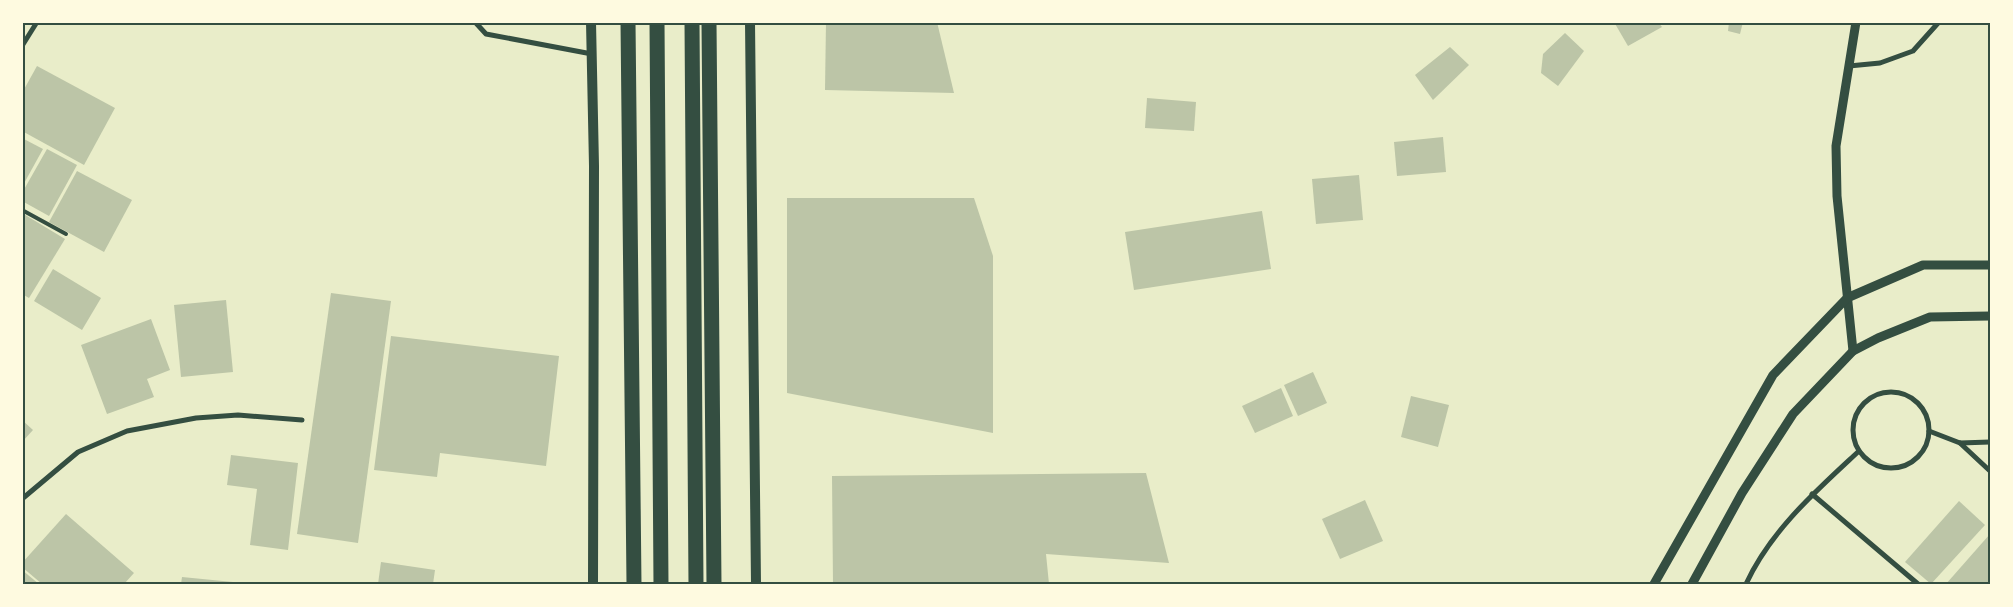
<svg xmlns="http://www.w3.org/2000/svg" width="2013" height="607" font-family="'Exo 2',sans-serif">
  <rect width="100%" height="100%" fill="#e9edc9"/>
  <g fill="#bcc5a7">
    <polygon points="826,22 937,22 954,93 825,90"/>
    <polygon points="1614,22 1658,22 1662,27 1628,46"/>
    <polygon points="1729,22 1743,22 1740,34 1728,31"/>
    <polygon points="1565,33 1584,51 1558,86 1541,73 1543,54"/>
    <polygon points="1450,47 1469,65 1433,100 1415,75"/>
    <polygon points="37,66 115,108 84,165 22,131 22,93"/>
    <polygon points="1147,98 1196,102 1194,131 1145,128"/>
    <polygon points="1443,137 1446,172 1397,176 1394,142"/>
    <polygon points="22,138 43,149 22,187"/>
    <polygon points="47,149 77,165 49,216 22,201 22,193"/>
    <polygon points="77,171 132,200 104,252 49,222"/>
    <polygon points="1359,175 1363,220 1316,224 1312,179"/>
    <polygon points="787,198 974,198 993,256 993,433 787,393"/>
    <polygon points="1262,211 1271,269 1134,290 1125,232"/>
    <polygon points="22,213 65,239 29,298 22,294"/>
    <polygon points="53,269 101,298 82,330 34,301"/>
    <polygon points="331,293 391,301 358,543 297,534"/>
    <polygon points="226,300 233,372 181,377 174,305"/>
    <polygon points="151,319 170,370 147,379 154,397 107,414 81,345"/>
    <polygon points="391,336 559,356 546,466 440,453 437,477 374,470"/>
    <polygon points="1313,372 1327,403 1298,416 1284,385"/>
    <polygon points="1281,388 1293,416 1255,433 1242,406"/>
    <polygon points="1411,396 1449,405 1438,447 1401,437"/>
    <polygon points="22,420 33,430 22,442"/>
    <polygon points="231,455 298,463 288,550 250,545 257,489 227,485"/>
    <polygon points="1146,473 1169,563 1046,554 1049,584 833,584 832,476"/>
    <polygon points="1365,500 1383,541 1340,559 1322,519"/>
    <polygon points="1959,501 1985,525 1931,584 1905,562"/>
    <polygon points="66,514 134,573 124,584 42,584 22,567 22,563"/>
    <polygon points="1990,534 1990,584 1946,584"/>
    <polygon points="381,562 435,570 433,584 378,584"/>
    <polygon points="22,570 39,584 22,584"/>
    <polygon points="182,577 243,583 243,584 181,584"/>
  </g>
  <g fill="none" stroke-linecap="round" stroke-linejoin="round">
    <polyline stroke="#344e41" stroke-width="4" points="22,210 66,234"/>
    <g stroke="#344e41" stroke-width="5">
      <polyline points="475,22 486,34 592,54"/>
      <polyline points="22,46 37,22"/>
      <polyline points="1849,66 1880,63 1913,51 1939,22"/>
      <circle cx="1891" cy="430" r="38"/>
      <polyline points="1929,431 1960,443 1990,442"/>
      <polyline points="1960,443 1990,471"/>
      <polyline points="1812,494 1918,584"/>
      <polyline points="22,499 78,452 127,431 196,418 238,415 302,420"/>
      <path d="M1746 584C1771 530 1816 491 1859 451"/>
    </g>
    <g stroke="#344e41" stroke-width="9">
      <polyline points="1853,351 1837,196 1836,146 1856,22"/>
      <polyline points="1654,584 1773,375 1847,298 1923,265 1990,265"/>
      <polyline points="1692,584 1742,493 1793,414 1853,351 1878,338 1930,317 1990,316"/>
    </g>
    <g stroke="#344e41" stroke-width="10">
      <polyline points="591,22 594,166 593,584"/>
      <polyline points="750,22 756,584"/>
    </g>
    <g stroke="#344e41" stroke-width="15">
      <polyline points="628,22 634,584"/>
      <polyline points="657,22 661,584"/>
      <polyline points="692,22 696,584"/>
      <polyline points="709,22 714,584"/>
    </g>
  </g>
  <rect width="2013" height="607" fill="none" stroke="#fefae0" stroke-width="48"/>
  <rect x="24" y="24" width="1965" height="559" fill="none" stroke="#344e41" stroke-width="2"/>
</svg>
